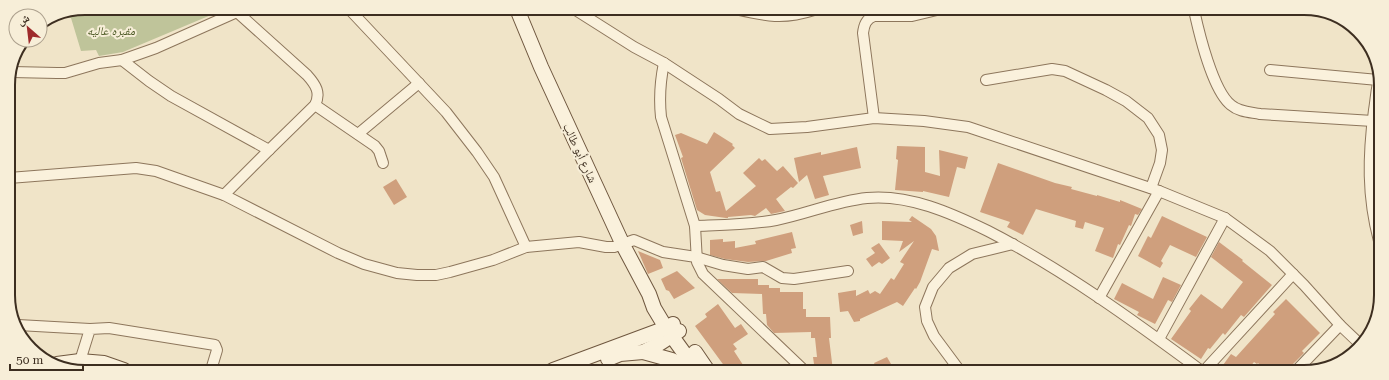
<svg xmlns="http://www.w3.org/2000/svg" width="1389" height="380" font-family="'Roboto Serif','Noto Naskh Arabic',serif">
  <rect width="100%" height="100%" fill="#f0e4c8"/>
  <polygon fill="#bfc49a" points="85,8 212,8 211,15 123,52 99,56 96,50 81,51 71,18 55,14"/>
  <g fill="#cf9f7d">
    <polygon points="714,132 733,144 732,145 735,148 710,172 716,192 720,191 726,211 756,186 743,173 759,158 762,161 765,159 777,171 783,166 798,183 793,188 791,187 776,199 785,211 771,214 766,208 755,216 751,215 728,217 728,218 726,218 705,215 697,210 681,158 683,157 675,135 681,133 707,144"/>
    <polygon points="897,146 925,147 925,172 940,176 939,150 968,157 965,169 957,167 949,197 923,191 923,192 895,190 898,160 896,159"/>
    <polygon points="857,147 861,168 823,176 829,195 815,199 807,175 799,182 794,158 821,152 821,155"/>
    <polygon points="998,163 1055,183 1072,187 1071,189 1097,196 1097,195 1120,202 1120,200 1142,209 1138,215 1135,214 1131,226 1129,225 1120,245 1118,244 1113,258 1095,251 1104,228 1085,222 1083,229 1075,227 1076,221 1036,209 1023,235 1007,227 1010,222 980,212"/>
    <polygon points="396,179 407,197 394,205 383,187"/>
    <polygon points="912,216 931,229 936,236 939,251 932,249 920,282 916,289 915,288 903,306 897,302 860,319 860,321 854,322 848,311 840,312 838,293 856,290 856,296 868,290 870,294 875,291 880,294 891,278 894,280 904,264 900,262 914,241 899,252 903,241 882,240 882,221 912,222 909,220"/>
    <polygon points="1162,216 1207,237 1196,257 1170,245 1161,261 1163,263 1160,268 1138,256 1148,236 1151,238"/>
    <polygon points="862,221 863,233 853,236 850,225"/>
    <polygon points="792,232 796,248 791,249 792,253 766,261 748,262 725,259 710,255 710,240 723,239 723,242 735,241 735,248 756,244 755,241"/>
    <polygon points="1219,242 1243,260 1242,261 1272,285 1244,317 1241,315 1225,335 1223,333 1210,349 1208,348 1201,359 1171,339 1191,311 1189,309 1201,294 1222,309 1243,282 1211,257"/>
    <polygon points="879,243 890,258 882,264 879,262 872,267 866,259 875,253 871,248"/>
    <polygon points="638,251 660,260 663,268 648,274"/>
    <polygon points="677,271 695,288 674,299 669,291 666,290 661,279"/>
    <polygon points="1163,277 1181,285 1172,302 1168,300 1155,324 1137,315 1139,312 1114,299 1122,283 1153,299"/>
    <polygon points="717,279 758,279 758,285 769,285 769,288 780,288 780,292 803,292 803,309 806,309 806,317 830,317 831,338 829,338 833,371 815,371 813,357 817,357 815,338 811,338 811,332 774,333 767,325 766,314 763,314 762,294 732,293"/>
    <polygon points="1286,299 1320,333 1302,351 1304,353 1292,365 1291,364 1282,372 1267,372 1258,363 1257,364 1254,362 1246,372 1218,372 1231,354 1236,357 1275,314 1273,312"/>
    <polygon points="718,304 735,328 741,324 748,334 733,344 737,349 734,351 747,371 728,371 695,326 707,317 705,314"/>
    <polygon points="887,357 895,371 878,371 874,363"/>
  </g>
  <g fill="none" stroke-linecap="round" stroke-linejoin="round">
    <defs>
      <g id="street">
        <polyline points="349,9 446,112 477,152 494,177 526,247"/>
        <polyline points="574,9 634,47 664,63 719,99 739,114 770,129 807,127 874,118 924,121 968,127 1159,191 1225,218 1270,251 1304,285 1340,325 1360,344"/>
        <path d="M735 9C766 16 783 20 814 10"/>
        <path d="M1194 10C1199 33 1213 91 1231 105 1239 112 1250 112 1260 114L1373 121"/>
        <polyline points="122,60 149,81 171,96 269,150"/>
        <path d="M664 63C660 82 659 98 661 117L695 226 697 262 703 274 805 371"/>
        <polyline points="1270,70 1378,80"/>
        <polyline points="12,72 57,73 65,73 99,63 122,60 156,48 237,12 240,8"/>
        <polyline points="986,80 1052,69 1065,71 1106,90 1126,101 1148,118 1159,135 1162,150 1160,163 1151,188"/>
        <polyline points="315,105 375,146 379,151 383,163"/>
        <path d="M874 118 863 33C864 25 866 19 874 16H912L937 10"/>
        <polyline points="358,134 419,83"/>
        <polyline points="9,178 136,168 156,171 224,195 338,253 364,264 397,273 417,275 436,275 450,272 493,260 526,247 579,242 606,247 614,247 634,240 663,252 696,257 723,265 748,269 763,267 782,278 794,279 848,271"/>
        <path d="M224 195 269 150 315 105C321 93 316 85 307 75L237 12V8"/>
        <path d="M695 226C722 225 749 225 776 220 807 214 836 201 867 198 909 194 951 213 988 231 1064 270 1134 321 1203 372L1293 274"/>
        <path d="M1379 241C1367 196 1368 156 1374 110 1376 99 1376 87 1380 76"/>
        <polyline points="1099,298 1159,191"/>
        <polyline points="18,325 90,329"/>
        <polyline points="1159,339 1225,218"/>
        <polyline points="80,361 90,329 109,328 215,345 217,350 211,370"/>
        <polyline points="960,371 934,336 927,321 925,307 933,287 949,268 972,254 1013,244"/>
        <polyline points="1295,372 1340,325"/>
      </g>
      <g id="secondary">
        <polyline points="517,9 541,67 623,245 649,294 654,308 666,328 697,371"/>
        <polyline points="643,352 672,360 695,371"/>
        <polyline points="695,352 708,371"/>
        <polyline points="608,359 620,354 643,352 659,344 679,331"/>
        <polyline points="57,364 80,361 104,363 124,370"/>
        <polyline points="553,370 666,328 673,324"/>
      </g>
    </defs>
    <use href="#street" stroke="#8d765c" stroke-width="12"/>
    <use href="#secondary" stroke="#6f573f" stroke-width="16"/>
    <use href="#street" stroke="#faf1dc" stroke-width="10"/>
    <use href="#secondary" stroke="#faf1dc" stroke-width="14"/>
  </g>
  <g text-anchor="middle" stroke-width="4" stroke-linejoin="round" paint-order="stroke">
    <g font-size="12" font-style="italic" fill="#4d5a26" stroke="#f7eed8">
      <text x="111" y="35">مقبره عاليه</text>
    </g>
    <g font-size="12" fill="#3d2e20" stroke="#f7eed8">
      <text transform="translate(580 153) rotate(65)" y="4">شارع أبو طالب</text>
    </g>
  </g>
  <path d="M0 0H1389V380H0ZM85 15H1304A70 70 0 0 1 1374 85V295A70 70 0 0 1 1304 365H85A70 70 0 0 1 15 295V85A70 70 0 0 1 85 15Z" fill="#f7eed8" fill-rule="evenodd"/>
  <path fill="none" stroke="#3d2e20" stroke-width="2" d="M85 15H1304A70 70 0 0 1 1374 85V295A70 70 0 0 1 1304 365H85A70 70 0 0 1 15 295V85A70 70 0 0 1 85 15Z"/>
  <g transform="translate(28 28) rotate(332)"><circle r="19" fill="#f7eed8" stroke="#ada18e"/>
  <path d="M0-3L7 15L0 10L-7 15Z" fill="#9e2a2b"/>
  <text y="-6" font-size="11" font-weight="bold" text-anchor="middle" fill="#3d2e20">ش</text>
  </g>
  <path d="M10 364v6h73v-6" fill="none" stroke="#3d2e20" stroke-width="2"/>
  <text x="16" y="364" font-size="12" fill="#3d2e20" stroke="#f7eed8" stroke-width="3" paint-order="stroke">50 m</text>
</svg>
